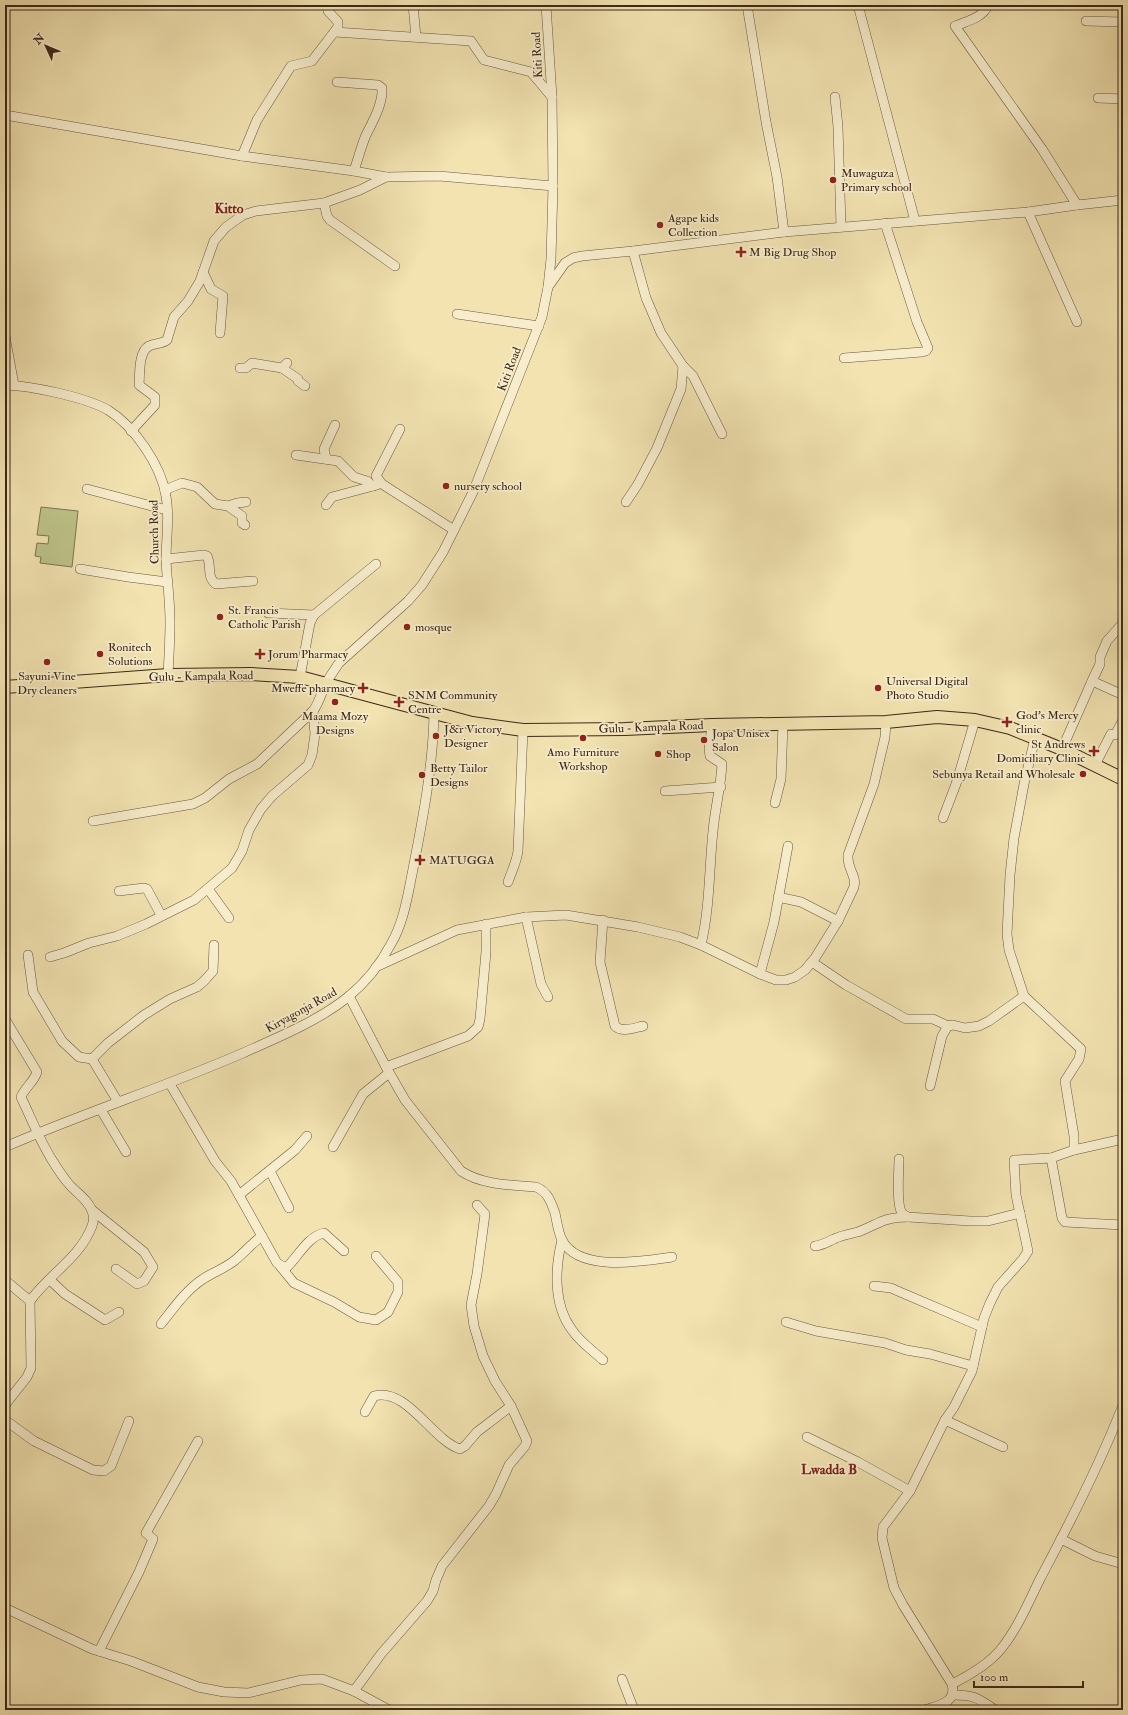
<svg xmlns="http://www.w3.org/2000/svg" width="1128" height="1715" font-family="'IM FELL Double Pica',serif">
  <rect width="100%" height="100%" fill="#f2e3b1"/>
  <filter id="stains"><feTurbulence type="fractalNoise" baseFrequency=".005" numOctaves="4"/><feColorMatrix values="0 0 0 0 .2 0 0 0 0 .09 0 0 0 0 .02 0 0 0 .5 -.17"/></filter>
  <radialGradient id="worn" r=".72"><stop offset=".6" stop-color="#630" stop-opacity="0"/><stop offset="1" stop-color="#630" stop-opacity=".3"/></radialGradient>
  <polygon fill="#bdc389" stroke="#7c7651" points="41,507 78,511 72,567 40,563 41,557 35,556 37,543 48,544 49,536 37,535"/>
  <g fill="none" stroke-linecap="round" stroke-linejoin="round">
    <defs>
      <g id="minor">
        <polyline points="413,5 416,37"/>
        <polyline points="747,5 766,122 777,177 784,232"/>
        <polyline points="858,5 915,221"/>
        <path d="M988 5C983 18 967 21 955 26L1042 149 1077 205"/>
        <polyline points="1086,21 1123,22"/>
        <polyline points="335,32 471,41 484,60 531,72 552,97"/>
        <path d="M337 82 378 85 382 88C383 104 373 121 366 135 361 147 358 159 354 171"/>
        <polyline points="835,97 838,127 841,227"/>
        <polyline points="1098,98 1123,99"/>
        <polyline points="5,115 242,156 354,171 386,177"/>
        <polyline points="242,156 257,120 291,66 312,61 338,27 338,22 328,11 329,5"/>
        <polyline points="324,203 327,216 330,220 395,266"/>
        <polyline points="1028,212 1077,322"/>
        <polyline points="633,251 646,298 661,333 683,366 693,376 722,434"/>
        <polyline points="203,272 211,289 223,296 220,333"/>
        <polyline points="548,287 565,263 573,258 582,256 633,251 784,232 1028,212 1077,205 1123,200"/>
        <polyline points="457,314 539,326"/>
        <polyline points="5,336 14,385"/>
        <polyline points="844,358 922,352 926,351 928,348 917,322 885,223"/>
        <polyline points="240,368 246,368 252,363 282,368 287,363"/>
        <polyline points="282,368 298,379 298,381 305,386"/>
        <path d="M5 385C32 386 85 397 108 410 134 426 161 465 166 496 170 517 166 539 166 560 167 580 170 600 170 621 170 639 169 657 168 675"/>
        <polyline points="400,429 376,476 382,484 454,530"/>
        <path d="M131 431 155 405V397L139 385C140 375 138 352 149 346 155 343 162 344 167 340L174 317 188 301 200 281 214 241 226 227 243 215 256 211 324 203 360 190 386 177 439 176 553 186"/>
        <polyline points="296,455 338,461 354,477 367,481 373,486"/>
        <polyline points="326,459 324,449 335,425"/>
        <polyline points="87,489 167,510"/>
        <polyline points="165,490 182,483 197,487 215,504 228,506 242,516 242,523 245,525"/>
        <polyline points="626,502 638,484 657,448 681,389 683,366"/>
        <polyline points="326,505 332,497 377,485"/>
        <polyline points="228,506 237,503 246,502"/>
        <path d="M166 559 204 555 207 556C212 566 206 577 216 584L253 581"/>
        <polyline points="80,569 128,577 167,582"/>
        <polyline points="268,613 314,615"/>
        <polyline points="1123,623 1107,641 1100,657 1100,664 1092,681 1123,695"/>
        <polyline points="300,677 310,623 314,615 376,564"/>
        <polyline points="1035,738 1024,784 1014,838 1010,875 1007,934 1009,950 1024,996 1081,1049 1079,1059 1065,1081 1074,1136 1074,1150 1051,1158"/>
        <polyline points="1062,749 1092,681"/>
        <polyline points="1095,765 1111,734 1115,735 1123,720"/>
        <polyline points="665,791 721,787"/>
        <polyline points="775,803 781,779 783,724"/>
        <polyline points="943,818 956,784 975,720"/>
        <path d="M93 821 193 804 205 798 229 779 257 764 313 711C319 703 321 694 325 685 328 679 335 669 339 663L408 601 422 585 443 552 473 492 542 317 548 287 551 259 553 186 552 97 546 5"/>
        <path d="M508 882C512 870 516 864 518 851L523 730"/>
        <polyline points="208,889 229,918"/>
        <polyline points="119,891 144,888 147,889 161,915"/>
        <polyline points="778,897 801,902 838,921"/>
        <polyline points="526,917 541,984 548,997"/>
        <path d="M603 920 600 962 615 1026C622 1033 634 1028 643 1026"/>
        <path d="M701 945C710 907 709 869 713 831 715 808 721 786 722 764L710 756 709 749 712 725"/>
        <polyline points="28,955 33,992 62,1041 79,1057 92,1059"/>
        <polyline points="50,957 64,953 89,943 117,936 146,924 194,900 232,868 242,851 249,830 261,809 272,796 308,765 312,755 315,734 313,711"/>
        <polyline points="812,962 846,985 906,1019 933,1019 948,1026 953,1025 965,1028 979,1026 989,1021 1024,996"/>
        <path d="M376 967 457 930 526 917 566 915 638 927 680 937 701 945 760 974 776 980H786L795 977 805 970 815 958 838 921 854 887C857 875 847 870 848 855L874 784 885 737 886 722"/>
        <polyline points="760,974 774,922 788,846"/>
        <path d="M349 996 386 1067 405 1100 461 1171C482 1185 511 1185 536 1187 548 1192 551 1202 555 1213 557 1222 558 1232 562 1240 579 1273 643 1261 672 1257"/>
        <path d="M5 1019 37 1072C34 1082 25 1087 21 1097 31 1118 40 1141 52 1160 57 1168 62 1176 68 1183 75 1192 88 1199 92 1211 94 1216 94 1221 92 1226 80 1258 49 1274 30 1301L31 1368 27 1377 5 1405"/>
        <polyline points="386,1067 468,1036 478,1027 480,1019 486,952 486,924"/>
        <path d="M170 1084 215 1161 231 1181 277 1263 286 1268C298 1257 307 1237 324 1233L344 1251"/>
        <polyline points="930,1086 942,1036 948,1026"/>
        <polyline points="118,1102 92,1059 108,1043 144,1015 170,999 197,987 204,981 213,971 214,945"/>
        <polyline points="101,1110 126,1152"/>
        <path d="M5 1147C83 1113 165 1087 243 1053 279 1037 318 1021 348 997 365 983 381 963 391 944 404 922 408 894 413 869 423 818 433 766 434 713"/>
        <polyline points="333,1147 363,1094 389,1073"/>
        <polyline points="1074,1150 1123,1139"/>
        <path d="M899 1159C899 1170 896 1205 902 1213 904 1215 906 1216 908 1217L970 1221H988L1020 1213"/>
        <polyline points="270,1171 289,1208"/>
        <polyline points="239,1195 295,1150 307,1136"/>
        <polyline points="92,1210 144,1252 153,1267 144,1281 137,1284 116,1269"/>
        <path d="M562 1240C555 1268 553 1305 572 1330 580 1342 592 1350 603 1360"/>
        <path d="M815 1246C823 1245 827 1242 834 1239 842 1235 850 1234 858 1232 879 1224 883 1217 908 1217"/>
        <polyline points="280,1266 294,1283 334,1302 359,1317 376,1320 388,1312 398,1292 398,1282 376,1256"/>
        <polyline points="5,1280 30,1301"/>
        <polyline points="50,1280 65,1294 105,1320 119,1312"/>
        <polyline points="874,1286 891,1288 900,1292 982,1327"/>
        <polyline points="786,1322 816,1331 885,1343 906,1350 930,1354 973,1366"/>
        <path d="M161 1324C173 1309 186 1290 203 1279 213 1272 224 1269 234 1261 244 1253 251 1244 262 1236"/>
        <path d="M365 1412 374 1396C407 1387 432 1440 460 1449L465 1446 477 1432 511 1406"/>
        <polyline points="5,1420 34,1441 93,1470 104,1471 111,1466 129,1421"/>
        <polyline points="945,1420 1003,1447"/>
        <polyline points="807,1437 858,1462 910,1491"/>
        <polyline points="1061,1539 1095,1556 1123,1564"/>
        <polyline points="5,1608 92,1649 131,1661 198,1687 224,1692 248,1693 301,1680 322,1679 354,1691 389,1710"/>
        <polyline points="99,1651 139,1572 153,1539 146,1533 198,1441"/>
        <polyline points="622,1679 634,1710"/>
        <path d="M952 1684C970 1675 989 1664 1001 1649 1018 1628 1029 1601 1041 1577 1071 1521 1100 1464 1123 1405"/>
        <polyline points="354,1691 381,1654 427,1601 433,1591 436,1580 442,1566 489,1506 496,1494 509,1465 525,1446 527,1441 511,1406 495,1381 483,1356 474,1326 471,1305 477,1274 485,1214 477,1205"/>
        <path d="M953 1695C975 1695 978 1698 995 1710"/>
        <path d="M925 1710C939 1705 957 1703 952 1684L903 1605 894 1588 882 1538 883 1527 910 1491 945 1420 954 1407 972 1371 984 1318 990 1303 998 1287 1023 1259 1028 1251 1016 1195 1014 1160 1051 1158 1062 1218 1065 1222 1123 1225"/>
      </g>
      <polyline id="major" points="5,687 168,675 251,674 300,677 472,723 523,730 625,729 712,725 886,722 937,717 975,720 1010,728 1062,749 1123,779"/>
    </defs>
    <use href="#minor" stroke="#6a573f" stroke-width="10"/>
    <use href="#major" stroke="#3c2819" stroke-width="14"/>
    <use href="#minor" stroke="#f7edcc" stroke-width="9"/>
    <use href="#major" stroke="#f2e3b1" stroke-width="12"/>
  </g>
  <g fill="#8f2418" stroke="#f7edcc" stroke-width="1.5">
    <circle cx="833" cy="180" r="4"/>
    <circle cx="660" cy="225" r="4"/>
    <path d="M739 246h4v4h4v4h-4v4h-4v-4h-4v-4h4z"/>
    <circle cx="446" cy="486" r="4"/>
    <circle cx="220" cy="617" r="4"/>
    <circle cx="407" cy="627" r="4"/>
    <circle cx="100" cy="654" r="4"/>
    <path d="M258 648h4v4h4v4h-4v4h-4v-4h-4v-4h4z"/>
    <circle cx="47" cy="662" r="4"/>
    <path d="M361 682h4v4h4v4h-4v4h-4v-4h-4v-4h4z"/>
    <circle cx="878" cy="688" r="4"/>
    <circle cx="335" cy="702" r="4"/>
    <path d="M397 696h4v4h4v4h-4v4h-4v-4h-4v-4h4z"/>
    <path d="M1005 716h4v4h4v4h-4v4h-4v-4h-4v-4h4z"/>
    <circle cx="436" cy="736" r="4"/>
    <circle cx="583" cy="738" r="4"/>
    <circle cx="704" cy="740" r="4"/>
    <path d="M1092 745h4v4h4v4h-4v4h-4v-4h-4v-4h4z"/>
    <circle cx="658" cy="754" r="4"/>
    <circle cx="1083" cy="774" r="4"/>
    <circle cx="422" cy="775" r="4"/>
    <path d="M418 854h4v4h4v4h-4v4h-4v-4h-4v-4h4z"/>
  </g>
  <g text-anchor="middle" stroke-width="3.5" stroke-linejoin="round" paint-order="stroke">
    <g font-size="12" fill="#3c2819" stroke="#f7edcc">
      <text transform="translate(537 55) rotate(-93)" y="4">Kiti Road</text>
      <text transform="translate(509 369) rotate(-69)" y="4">Kiti Road</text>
      <text transform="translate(154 532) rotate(-91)" y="4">Church Road</text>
      <text transform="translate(201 676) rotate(-1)" y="4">Gulu - Kampala Road</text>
      <text transform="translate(651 727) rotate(-2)" y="4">Gulu - Kampala Road</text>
      <text transform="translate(301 1010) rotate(-29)" y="4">Kiryagonja Road</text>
    </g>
    <g font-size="12" fill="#3c2819" stroke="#f7edcc" text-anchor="start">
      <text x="841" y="177">Muwaguza<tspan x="841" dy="14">Primary school</tspan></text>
      <text x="668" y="222">Agape kids<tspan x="668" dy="14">Collection</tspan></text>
      <text x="749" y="256">M Big Drug Shop</text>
      <text x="454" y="490">nursery school</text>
      <text x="228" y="614">St. Francis<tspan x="228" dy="14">Catholic Parish</tspan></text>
      <text x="415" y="631">mosque</text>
      <text x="108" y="651">Ronitech<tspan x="108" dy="14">Solutions</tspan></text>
      <text x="268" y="658">Jorum Pharmacy</text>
      <text x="47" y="680" text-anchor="middle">Sayuni Vine<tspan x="47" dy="14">Dry cleaners</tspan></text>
      <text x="886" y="685">Universal Digital<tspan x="886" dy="14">Photo Studio</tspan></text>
      <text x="355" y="692" text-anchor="end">Mweffe pharmacy</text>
      <text x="408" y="699">SNM Community<tspan x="408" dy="14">Centre</tspan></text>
      <text x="1016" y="719">God's Mercy<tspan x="1016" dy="14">clinic</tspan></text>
      <text x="335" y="720" text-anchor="middle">Maama Mozy<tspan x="335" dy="14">Designs</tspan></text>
      <text x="444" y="733">J&amp;r Victory<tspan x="444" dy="14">Designer</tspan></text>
      <text x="712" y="737">Jopa Unisex<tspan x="712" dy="14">Salon</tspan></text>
      <text x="1085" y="748" text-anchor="end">St Andrews<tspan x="1085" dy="14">Domiciliary Clinic</tspan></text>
      <text x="583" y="756" text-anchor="middle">Amo Furniture<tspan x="583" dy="14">Workshop</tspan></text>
      <text x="666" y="758">Shop</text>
      <text x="430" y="772">Betty Tailor<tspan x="430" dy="14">Designs</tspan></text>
      <text x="1075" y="778" text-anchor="end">Sebunya Retail and Wholesale</text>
      <text x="429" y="864">MATUGGA</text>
    </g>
    <g font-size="14" font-weight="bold" fill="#7a1f14" stroke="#f7edcc">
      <text x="229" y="213">Kitto</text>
      <text x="829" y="1474">Lwadda B</text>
    </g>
  </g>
  <rect width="1128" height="1715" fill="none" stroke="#f2e3b1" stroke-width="20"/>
  <rect x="6" y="6" width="1116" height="1703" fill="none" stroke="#3c2819" stroke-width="2"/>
  <rect x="10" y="10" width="1108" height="1695" fill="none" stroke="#3c2819"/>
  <g transform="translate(46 46) rotate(314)" stroke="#f7edcc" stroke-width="3" paint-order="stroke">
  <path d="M0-3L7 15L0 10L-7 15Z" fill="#3c2819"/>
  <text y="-6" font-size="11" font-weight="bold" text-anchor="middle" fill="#3c2819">N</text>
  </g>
  <path d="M974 1681v6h109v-6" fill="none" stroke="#3c2819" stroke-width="2"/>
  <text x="980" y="1681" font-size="12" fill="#3c2819" stroke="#f7edcc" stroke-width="3" paint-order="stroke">100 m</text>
  <rect width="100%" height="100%" filter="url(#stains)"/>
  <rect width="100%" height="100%" fill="url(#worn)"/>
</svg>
